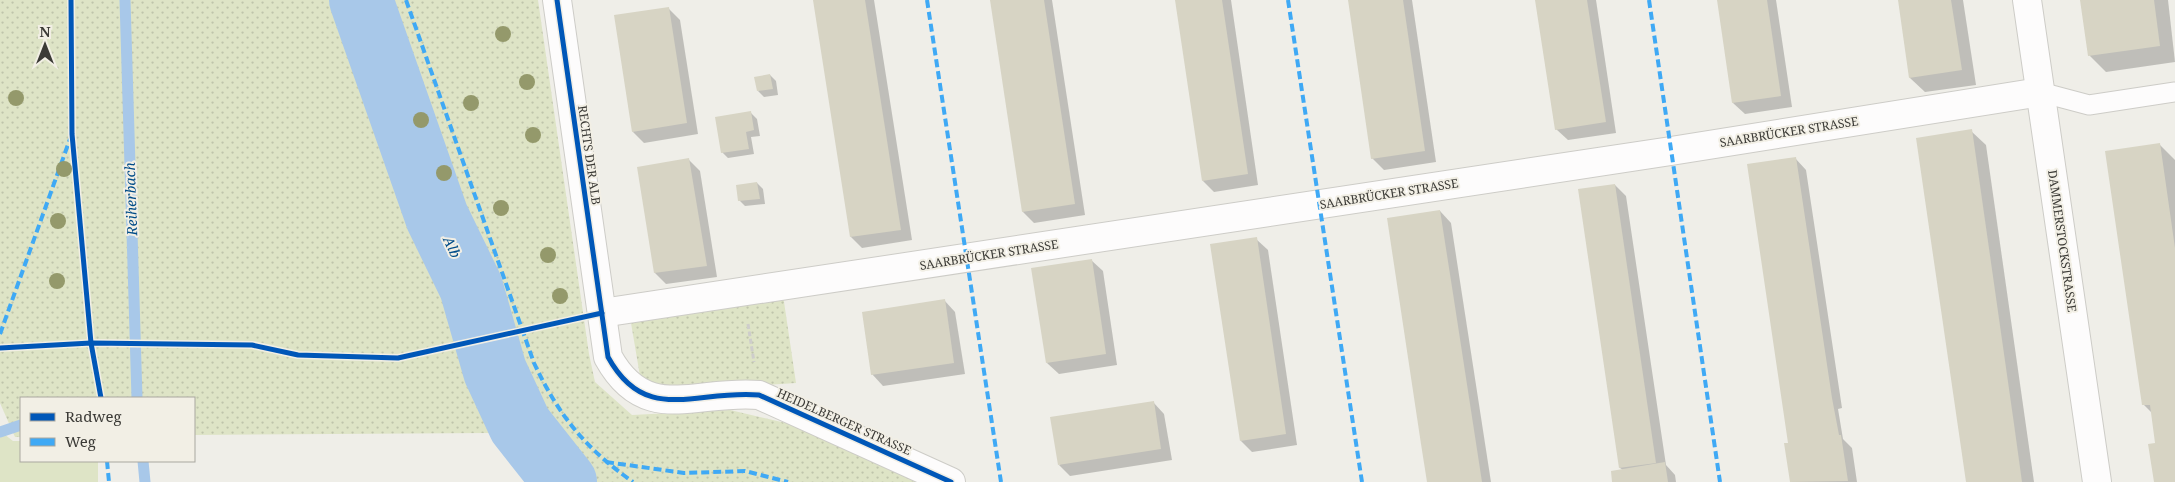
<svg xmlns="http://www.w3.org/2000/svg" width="2175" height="482" font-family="'Noto Serif',serif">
  <defs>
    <pattern id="park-dots" width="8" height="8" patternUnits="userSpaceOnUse" patternTransform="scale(1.25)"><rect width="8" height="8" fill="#dee4c6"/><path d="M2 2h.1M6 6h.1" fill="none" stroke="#bfc4ab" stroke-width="1.8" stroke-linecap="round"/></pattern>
  </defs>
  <rect width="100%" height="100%" fill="#efeee8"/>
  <polygon fill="#dee4c6" points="0,431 13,441 21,441 21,461 98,461 98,482 0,482"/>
  <g fill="url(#park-dots)">
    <polygon points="0,0 538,0 589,354 595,382 632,415 730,410 799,426 920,482 535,482 491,433 194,435 194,398 21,398 21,437 15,437 0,403"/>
    <polygon points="783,295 796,383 667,392 641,382 630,317"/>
  </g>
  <g fill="#0003">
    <polygon points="814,0 874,0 912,240 862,248 851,237"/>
    <polygon points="991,0 1052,0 1085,215 1034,223 1023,212"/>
    <polygon points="1176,0 1231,0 1258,185 1214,192 1203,181"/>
    <polygon points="1350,0 1412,0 1436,162 1384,170 1372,158"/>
    <polygon points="1537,0 1596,0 1616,133 1568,140 1556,129"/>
    <polygon points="1718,0 1776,0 1792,107 1745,114 1733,103"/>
    <polygon points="1899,0 1963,0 1976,85 1925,92 1910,78"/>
    <polygon points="2082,0 2168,0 2175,62 2106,72 2089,55"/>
    <polygon points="668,8 680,20 698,134 644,143 633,132"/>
    <polygon points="770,75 776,81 778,95 764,97 758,91"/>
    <polygon points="751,113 757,119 760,136 751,137 754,154 728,158 722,152"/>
    <polygon points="1971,131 1986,145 2034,482 1967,482"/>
    <polygon points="2159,144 2175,160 2175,482 2155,482 2156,444 2152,413 2144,405"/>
    <polygon points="1795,158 1806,170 1842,408 1838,409 1843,439 1852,448 1857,482 1791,482 1786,444 1791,444"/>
    <polygon points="689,160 700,171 717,277 666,284 655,273 639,168"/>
    <polygon points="757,183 763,189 765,204 745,206 739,200"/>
    <polygon points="1615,185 1626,196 1666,465 1675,475 1676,482 1614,482 1623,470 1620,468"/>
    <polygon points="1440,211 1451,223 1491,482 1428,482"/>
    <polygon points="1256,239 1268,250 1297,445 1252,452 1241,441 1211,245"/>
    <polygon points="1091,260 1103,271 1117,365 1059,374 1047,363"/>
    <polygon points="944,300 955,312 965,374 883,386 872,374"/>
    <polygon points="1153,402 1164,414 1172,460 1070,476 1059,465"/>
  </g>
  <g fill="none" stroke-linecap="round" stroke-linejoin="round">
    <g stroke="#a8c8e9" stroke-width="11">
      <polyline points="125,0 137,398"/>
      <polyline points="0,432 21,425"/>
      <polyline points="143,461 145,482"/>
    </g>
    <polyline stroke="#a8c8e9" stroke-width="64" points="361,0 437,217 471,287 495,371 520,425 565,482"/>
  </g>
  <g fill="#d7d4c4">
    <polygon points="813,0 865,0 901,230 850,237"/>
    <polygon points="990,0 1044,0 1075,204 1022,212"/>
    <polygon points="1175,0 1222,0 1248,174 1202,181"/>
    <polygon points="1348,0 1403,0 1425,151 1371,159"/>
    <polygon points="1535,0 1587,0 1606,122 1555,130"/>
    <polygon points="1717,0 1767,0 1781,96 1732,103"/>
    <polygon points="1898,0 1951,0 1962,70 1909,78"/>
    <polygon points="2080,0 2154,0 2160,46 2088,56"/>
    <polygon points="669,7 687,123 632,132 614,15"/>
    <polygon points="770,74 773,89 757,91 754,77"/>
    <polygon points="751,111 754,130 746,132 749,149 721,153 715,117"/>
    <polygon points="1972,129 2014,424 2022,482 1966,482 1916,138"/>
    <polygon points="2160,143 2175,248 2175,482 2154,482 2148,444 2155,443 2150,405 2142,405 2105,151"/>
    <polygon points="1796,157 1832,398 1839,435 1841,435 1848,481 1790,482 1784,443 1788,443 1747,164"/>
    <polygon points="689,158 707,266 654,273 637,167"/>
    <polygon points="757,182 760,199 738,201 736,185"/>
    <polygon points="1615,184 1656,463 1619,468 1578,189"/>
    <polygon points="1440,210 1454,300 1482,482 1427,482 1421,444 1387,218"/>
    <polygon points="1257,237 1286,434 1240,441 1210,244"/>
    <polygon points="1092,259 1106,354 1046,363 1031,268"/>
    <polygon points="945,299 954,363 871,375 862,312"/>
    <polygon points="1154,401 1161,449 1058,465 1050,417"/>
    <polygon points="1665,462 1668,482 1612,482 1611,471"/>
  </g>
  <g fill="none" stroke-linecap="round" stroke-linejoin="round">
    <defs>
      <polyline id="service" points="2040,92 2089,105 2175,92"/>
      <g id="minor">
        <path d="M557 0 608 357C646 426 696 389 759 395L951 482"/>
        <polyline points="2027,0 2097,482"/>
        <polyline points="602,313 1671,151 2040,92"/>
      </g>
    </defs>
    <use href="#service" stroke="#cdccc7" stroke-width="21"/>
    <use href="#minor" stroke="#cdccc7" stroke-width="30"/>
    <g stroke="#cecdcb" stroke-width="3" stroke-dasharray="5 2.5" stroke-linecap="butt">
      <polyline points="748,324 754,362"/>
      <polyline points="466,342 571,318"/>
      <polyline points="91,343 114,344"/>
    </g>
    <use href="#service" stroke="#fdfcfc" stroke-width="19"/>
    <use href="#minor" stroke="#fdfcfc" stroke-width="28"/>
    <g stroke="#3fa9f5" stroke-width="4" stroke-dasharray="8 4" stroke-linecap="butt">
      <path d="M406 0 534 363C559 416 585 448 633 482"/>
      <polyline points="927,0 1001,482"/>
      <polyline points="1288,0 1362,482"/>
      <polyline points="1649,0 1720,482"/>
      <polyline points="0,334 70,139"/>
      <polyline points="107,461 109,482"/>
      <polyline points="606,462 684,473 745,471 788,482"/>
    </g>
    <defs>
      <g id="cycleway">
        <polyline points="71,0 72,134 91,343 101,398"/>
        <path d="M557 0 608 357C646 426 696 389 759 395L951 482"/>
        <polyline points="0,348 91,343 252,345 298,355 398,358 602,313"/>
      </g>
    </defs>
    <use href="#cycleway" stroke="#f2efe5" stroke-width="8"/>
    <use href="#cycleway" stroke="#0057b8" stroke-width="5"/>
  </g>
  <g fill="#94996b">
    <circle cx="503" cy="34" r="8"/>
    <circle cx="527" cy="82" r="8"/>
    <circle cx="16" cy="98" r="8"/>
    <circle cx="471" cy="103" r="8"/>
    <circle cx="421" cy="120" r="8"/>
    <circle cx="533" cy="135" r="8"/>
    <circle cx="64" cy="169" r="8"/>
    <circle cx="444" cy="173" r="8"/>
    <circle cx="501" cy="208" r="8"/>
    <circle cx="58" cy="221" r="8"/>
    <circle cx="548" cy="255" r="8"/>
    <circle cx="57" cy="281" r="8"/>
    <circle cx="560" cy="296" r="8"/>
  </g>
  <g text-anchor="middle" stroke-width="4" stroke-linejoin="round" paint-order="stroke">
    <g font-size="12" fill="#3b3a36" stroke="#f2efe5">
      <text transform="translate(1789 132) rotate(-9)" y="4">SAARBRÜCKER STRASSE</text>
      <text transform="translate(589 155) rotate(82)" y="4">RECHTS DER ALB</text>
      <text transform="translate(1389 194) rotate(-9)" y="4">SAARBRÜCKER STRASSE</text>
      <text transform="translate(2062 241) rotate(82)" y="4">DAMMERSTOCKSTRASSE</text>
      <text transform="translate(989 255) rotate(-9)" y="4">SAARBRÜCKER STRASSE</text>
      <text transform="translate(844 422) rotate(24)" y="4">HEIDELBERGER STRASSE</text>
    </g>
    <g font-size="14" font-style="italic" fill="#004c88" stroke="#f2efe5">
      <text transform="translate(131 199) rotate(-92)" y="5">Reiherbach</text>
      <text transform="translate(452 247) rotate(65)" y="5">Alb</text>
    </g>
  </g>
  <rect x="20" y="397" width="175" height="65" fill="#f2efe5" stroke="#a9a79f"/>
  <rect x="30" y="413" width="25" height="8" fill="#0057b8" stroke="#a9a79f"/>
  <text x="65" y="422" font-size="15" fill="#3b3a36">Radweg</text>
  <rect x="30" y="438" width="25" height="8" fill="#3fa9f5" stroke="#a9a79f"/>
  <text x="65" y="447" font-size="15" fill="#3b3a36">Weg</text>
  <g transform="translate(45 45)" stroke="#f2efe5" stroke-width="4" paint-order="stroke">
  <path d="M0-4L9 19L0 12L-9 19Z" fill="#3b3a36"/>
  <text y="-8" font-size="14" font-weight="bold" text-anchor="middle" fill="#3b3a36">N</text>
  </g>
</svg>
